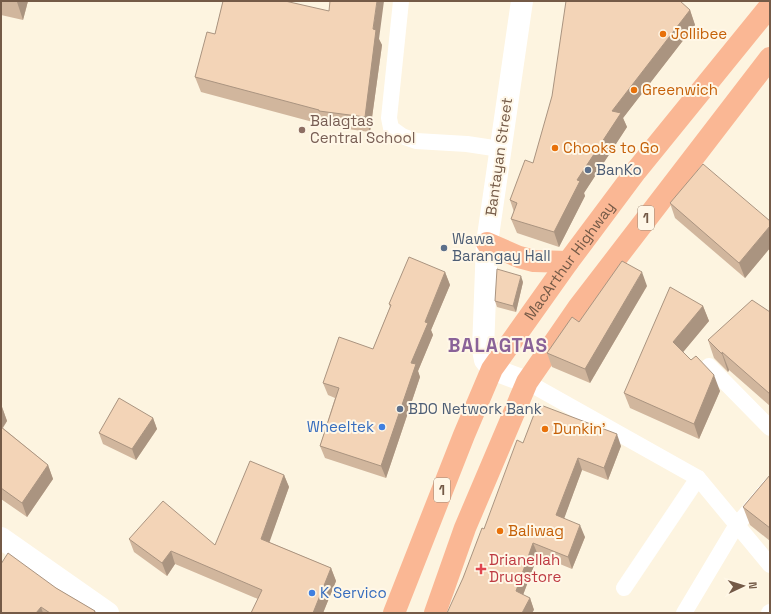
<svg xmlns="http://www.w3.org/2000/svg" width="771" height="614" font-family="'Space Grotesk',sans-serif">
  <rect width="100%" height="100%" fill="#fdf4e0"/>
  <g fill="none" stroke-linecap="round" stroke-linejoin="round">
    <g stroke="#fff" stroke-width="16">
      <polyline points="401,1 389,118 391,128 402,136 416,141 467,144 500,149"/>
      <polyline points="709,366 770,428"/>
      <polyline points="527,382 698,478 770,565"/>
      <polyline points="624,588 698,478"/>
      <polyline points="684,613 736,526 770,486"/>
      <polyline points="769,613 770,612"/>
    </g>
    <polyline stroke="#fff" stroke-width="22" points="1,538 108,613"/>
    <polyline stroke="#fff" stroke-width="22" points="522,1 487,243 483,350 485,360 492,369 527,382"/>
    <g stroke="#fab794" stroke-width="22">
      <polyline points="487,243 519,257 534,261 568,262"/>
      <path id="s1" d="M394 613 464 435 492 369 568 262 636 171 770 6"/>
      <polyline points="435,613 465,528 527,382 578,308 770,58"/>
    </g>
  </g>
  <g fill="#d1b69d">
    <polygon points="1,1 28,1 23,20 1,15"/>
    <polygon points="223,1 291,1 291,2 379,39 382,45 370,132 325,126 324,125 201,92 195,77 215,34"/>
    <polygon points="690,10 695,25 623,118 627,127 584,193 585,196 559,247 517,233 511,219 514,212 510,200 533,163"/>
    <polygon points="670,203 770,221 770,248 745,278 675,218"/>
    <polygon points="445,272 450,285 431,330 433,335 418,371 420,377 386,478 325,458 320,446 335,398 328,395 323,383 373,349 390,307 389,304"/>
    <polygon points="523,282 516,312 497,307 495,301"/>
    <polygon points="647,286 590,383 552,367 547,353 579,322"/>
    <polygon points="703,306 709,321 683,352 720,391 699,439 630,408 624,393"/>
    <polygon points="770,312 770,406 729,370 728,372 714,358 708,340"/>
    <polygon points="1,406 2,407 7,421 3,428 48,465 53,479 27,517 1,499"/>
    <polygon points="153,418 157,429 136,460 103,444 99,433"/>
    <polygon points="523,443 621,446 608,480 582,470 564,518 585,537 572,569 538,555 523,595 530,598 534,610 463,578 484,529"/>
    <polygon points="284,475 289,487 269,542 331,568 336,581 323,613 251,613 258,599 175,564 167,576 134,552 129,539 215,545"/>
    <polygon points="770,475 770,541 750,525 743,507"/>
    <polygon points="56,588 95,611 96,613 1,613"/>
  </g>
  <g fill="#aa9480">
    <polygon points="17,1 28,1 23,20 17,2"/>
    <polygon points="377,1 384,1 379,39 382,45 370,132 365,117 373,29"/>
    <polygon points="690,10 695,25 623,118 627,127 584,193 585,196 559,247 554,232 577,180 612,111"/>
    <polygon points="770,226 770,248 745,278 739,263"/>
    <polygon points="445,272 450,285 431,330 433,335 418,371 420,377 386,478 381,466 411,363 425,322"/>
    <polygon points="642,272 647,286 590,383 585,369"/>
    <polygon points="521,276 523,282 516,312 513,306"/>
    <polygon points="703,306 709,321 679,357 673,342"/>
    <polygon points="722,352 729,370 728,372 722,354"/>
    <polygon points="714,375 720,391 699,439 694,424"/>
    <polygon points="2,407 7,421 1,430 1,409"/>
    <polygon points="153,418 157,429 136,460 132,449"/>
    <polygon points="617,434 621,446 608,480 604,468"/>
    <polygon points="578,458 582,470 561,527 556,515"/>
    <polygon points="48,465 53,479 27,517 22,503"/>
    <polygon points="284,475 289,487 266,552 261,539"/>
    <polygon points="580,525 585,537 572,569 568,557"/>
    <polygon points="533,543 538,555 520,603 516,591"/>
    <polygon points="171,551 175,564 167,576 162,563"/>
    <polygon points="331,568 336,581 323,613 313,613"/>
    <polygon points="530,598 534,610 532,613 522,613"/>
    <polygon points="41,607 43,613 36,613"/>
  </g>
  <g fill="#f3d4b7" stroke="#aa9480">
    <polygon points="223,1 285,1 329,11 330,1 377,1 373,29 376,30 365,117 319,111 319,110 195,77 207,32 215,34"/>
    <polygon points="566,1 680,1 690,10 612,111 621,113 577,180 580,181 554,232 511,219 517,203 510,200 525,160 533,163 552,96"/>
    <polygon points="703,164 770,221 770,226 739,263 670,203"/>
    <polygon points="409,257 445,272 425,322 428,323 411,363 416,364 381,466 320,446 339,388 323,383 339,337 373,349 391,305 389,304"/>
    <polygon points="622,261 642,272 585,369 547,353 572,317 579,322"/>
    <polygon points="497,269 521,276 513,306 495,301"/>
    <polygon points="670,287 703,306 673,342 691,360 696,356 714,375 694,424 624,393"/>
    <polygon points="752,300 770,312 770,394 722,352 722,354 708,340"/>
    <polygon points="119,398 153,418 132,449 99,433"/>
    <polygon points="538,404 617,434 604,468 578,458 556,515 580,525 568,557 533,543 516,591 530,598 522,613 447,613 463,578 482,528 484,529 517,440 523,443"/>
    <polygon points="1,427 48,465 22,503 1,488"/>
    <polygon points="250,461 284,475 261,539 331,568 313,613 251,613 262,590 171,551 162,563 129,539 163,501 215,545"/>
    <polygon points="770,475 770,528 743,507"/>
    <polygon points="8,553 56,588 95,611 94,613 50,613 41,607 36,613 1,613 1,564"/>
  </g>
  <g fill="#e8710a" stroke="#fff7e7" stroke-width="1.5">
    <circle cx="663" cy="34" r="4"/>
    <circle cx="634" cy="90" r="4"/>
    <circle cx="555" cy="148" r="4"/>
    <circle cx="545" cy="429" r="4"/>
    <circle cx="500" cy="531" r="4"/>
  </g>
  <circle fill="#8d6e63" stroke="#fff7e7" stroke-width="1.5" cx="302" cy="130" r="4"/>
  <g fill="#5c6f8a" stroke="#fff7e7" stroke-width="1.5">
    <circle cx="588" cy="170" r="4"/>
    <circle cx="444" cy="248" r="4"/>
    <circle cx="400" cy="409" r="4"/>
  </g>
  <g fill="#3f7fe0" stroke="#fff7e7" stroke-width="1.5">
    <circle cx="382" cy="427" r="4"/>
    <circle cx="312" cy="593" r="4"/>
  </g>
  <path fill="#e0444e" stroke="#fff7e7" stroke-width="1.5" d="M479 563h4v4h4v4h-4v4h-4v-4h-4v-4h4z"/>
  <g text-anchor="middle" stroke-width="4" stroke-linejoin="round" paint-order="stroke">
    <g fill="#fff7e7" stroke="#9e8977" stroke-width="1">
      <rect x="638" y="206" width="16" height="24" rx="3"/>
      <rect x="434" y="478" width="16" height="24" rx="3"/>
    </g>
    <g font-size="14" font-weight="bold" fill="#745a47">
      <text x="646" y="223">1</text>
      <text x="442" y="495">1</text>
    </g>
    <g font-size="15" fill="#c56008" stroke="#fff7e7" text-anchor="start">
      <text x="671" y="39">Jollibee</text>
      <text x="642" y="95">Greenwich</text>
      <text x="563" y="153">Chooks to Go</text>
      <text x="553" y="434">Dunkin'</text>
      <text x="508" y="536">Baliwag</text>
    </g>
    <g font-size="15" fill="#785e54" stroke="#fff7e7" text-anchor="start">
      <text x="310" y="126">Balagtas<tspan x="310" dy="17">Central School</tspan></text>
    </g>
    <g font-size="15" fill="#745a47" stroke="#fff7e7">
      <text transform="translate(499 157) rotate(-82)" y="5">Bantayan Street</text>
      <text dy="5" stroke="none"><textPath href="#s1" startOffset="396">MacArthur Highway</textPath></text>
    </g>
    <g font-size="15" fill="#4e5e75" stroke="#fff7e7" text-anchor="start">
      <text x="596" y="175">BanKo</text>
      <text x="452" y="244">Wawa<tspan x="452" dy="17">Barangay Hall</tspan></text>
      <text x="408" y="414">BDO Network Bank</text>
    </g>
    <g font-size="15" fill="#366cbe" stroke="#fff7e7" text-anchor="end">
      <text x="374" y="432">Wheeltek</text>
      <text x="320" y="598" text-anchor="start">K Servico</text>
    </g>
    <g font-size="15" fill="#be3a42" stroke="#fff7e7" text-anchor="start">
      <text x="489" y="565">Drianellah<tspan x="489" dy="17">Drugstore</tspan></text>
    </g>
    <g font-size="19" font-weight="bold" letter-spacing="1" fill="#8a6298" stroke="#fff7e7">
      <text x="498" y="352">BALAGTAS</text>
    </g>
  </g>
  <rect width="771" height="614" fill="none" stroke="#745a47" stroke-width="4"/>
  <g transform="translate(743 586) rotate(86)" stroke="#fff7e7" stroke-width="3" paint-order="stroke">
  <path d="M0-3L7 15L0 10L-7 15Z" fill="#745a47"/>
  <text y="-6" font-size="11" font-weight="bold" text-anchor="middle" fill="#745a47">N</text>
  </g>
</svg>
